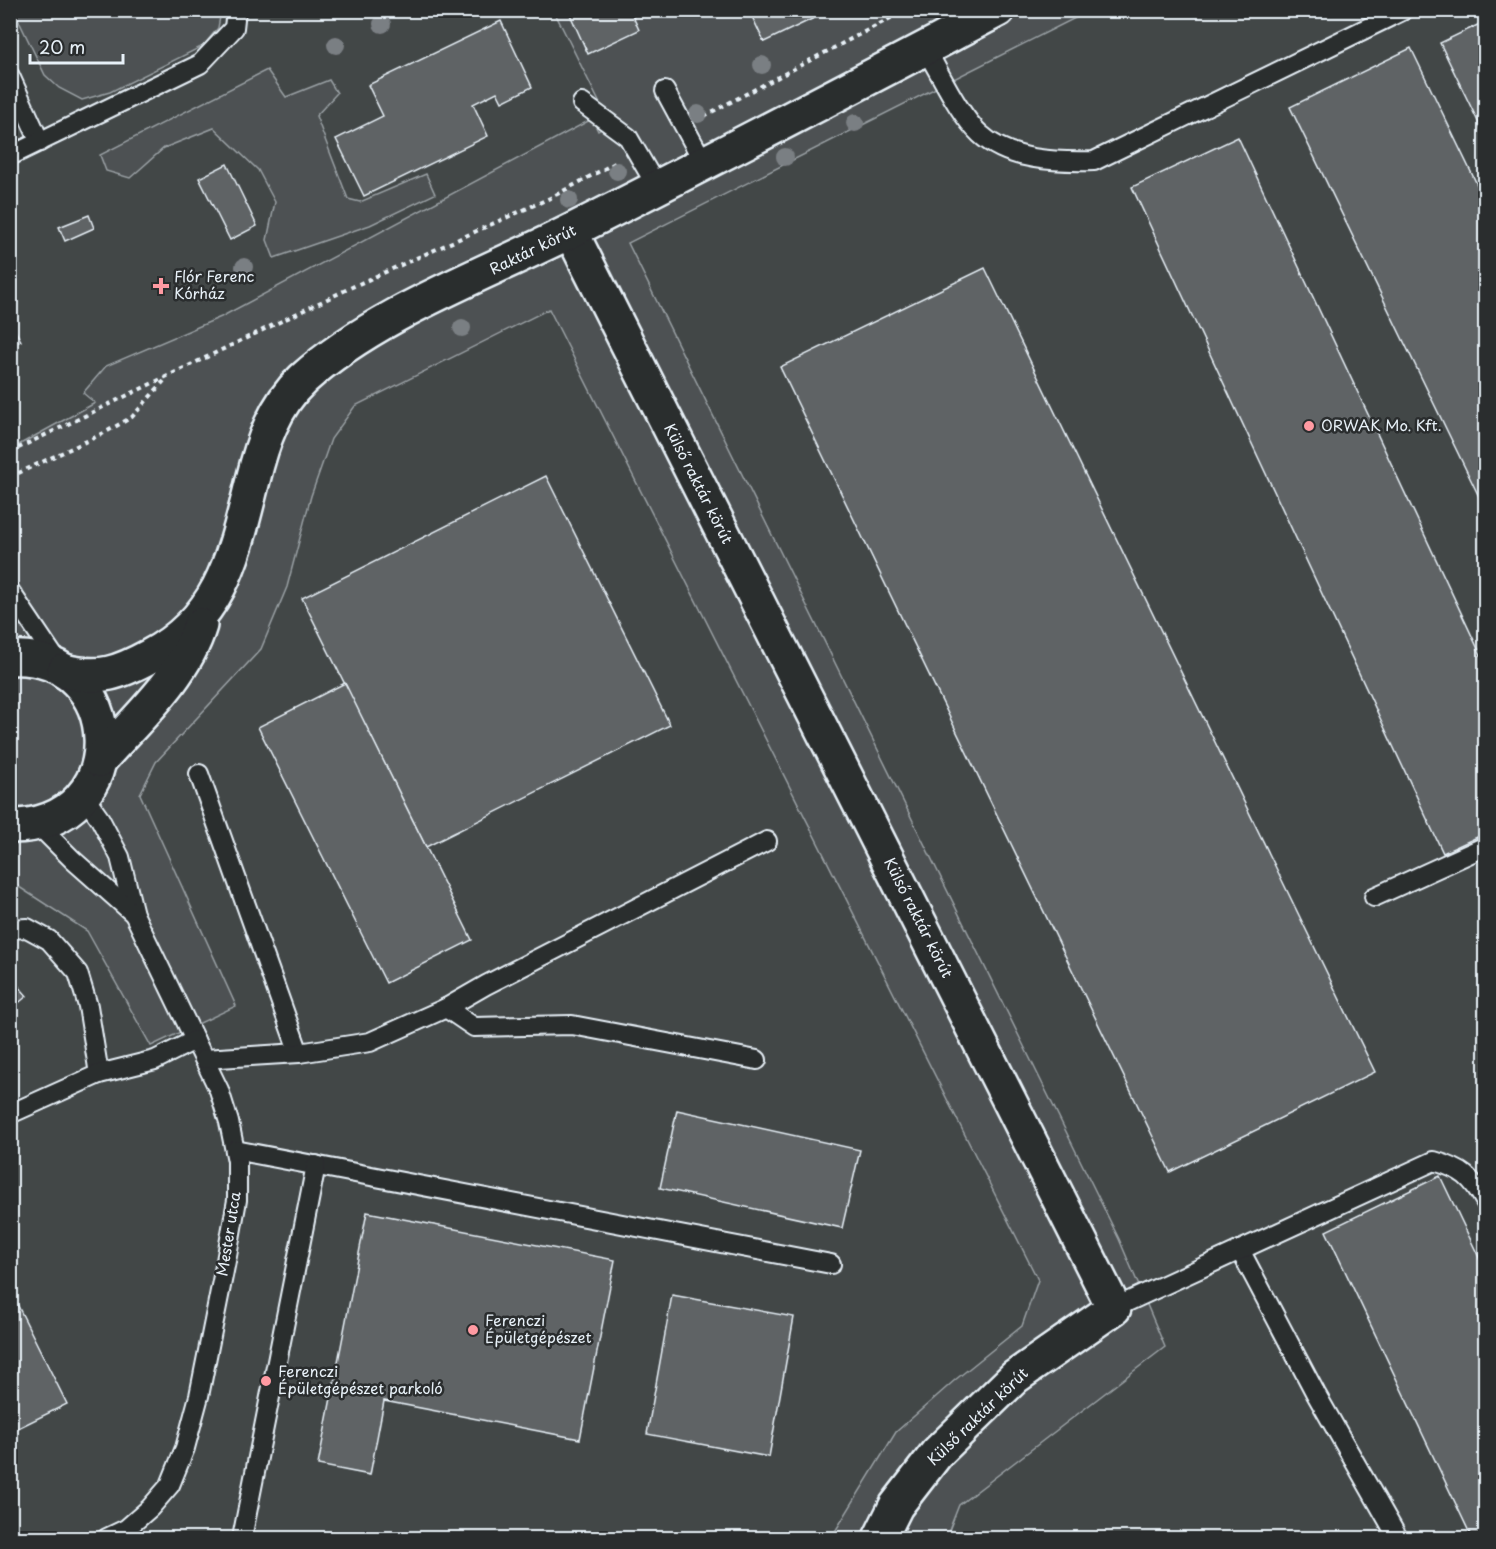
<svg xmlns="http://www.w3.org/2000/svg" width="1496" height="1549" font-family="'Playpen Sans',sans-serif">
  <rect width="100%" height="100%" fill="#35393a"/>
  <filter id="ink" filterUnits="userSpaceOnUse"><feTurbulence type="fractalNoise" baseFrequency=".0167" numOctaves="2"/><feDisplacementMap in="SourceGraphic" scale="12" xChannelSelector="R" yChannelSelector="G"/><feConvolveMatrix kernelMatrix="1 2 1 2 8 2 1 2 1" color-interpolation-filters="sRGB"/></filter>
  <g filter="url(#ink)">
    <g fill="#424647">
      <polygon points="11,11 554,11 611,124 11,449"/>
      <polygon points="1089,11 1485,11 1485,1538 946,1538 959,1505 1165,1347 1119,1239 628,243"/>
      <polygon points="549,308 1038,1280 1022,1326 955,1380 833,1533 831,1538 11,1538 11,889 16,885 87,931 151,1046 236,1006 139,794 156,762 188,726 287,587 311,496 331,439 355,406"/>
    </g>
    <g fill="#4d5152" stroke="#9aa1a5" stroke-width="1.5">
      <polygon points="14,11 221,11 218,28 203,46 110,92 82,100 59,88 45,75"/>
      <polygon points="554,11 1089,11 628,243 1119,1239 1165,1347 959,1505 946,1538 831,1538 896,1432 955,1380 1022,1326 1038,1280 549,309 355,406 331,439 311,496 287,587 261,649 156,762 140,794 236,1006 151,1046 87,931 16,885 11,889 11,449 95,403 83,393 106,366 221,317 592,119 598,131 610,124"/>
      <polygon points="267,70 286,97 329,80 337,93 316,116 348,199 360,202 426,174 435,194 370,225 274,258 267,240 275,202 258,170 214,128 164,148 130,178 106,171 100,155"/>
    </g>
    <g fill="#5f6365" stroke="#e8f1f8" stroke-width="1.5">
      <polygon points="568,10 630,10 639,30 588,54"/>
      <polygon points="749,10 831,10 764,42"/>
      <polygon points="501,21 532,87 502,102 497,92 473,104 488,136 364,196 336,139 383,116 368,85"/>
      <polygon points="1486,21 1486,138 1440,43"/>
      <polygon points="1411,48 1486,203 1486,511 1290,107"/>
      <polygon points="1238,137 1486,666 1486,833 1443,853 1132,187"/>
      <polygon points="227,164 257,226 230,240 199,178"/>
      <polygon points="89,215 94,228 65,241 59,227"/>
      <polygon points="985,268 1375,1072 1170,1172 780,367"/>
      <polygon points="10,321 21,341 10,346"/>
      <polygon points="546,476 670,725 426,847 302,598"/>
      <polygon points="345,683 472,940 386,983 258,727"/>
      <polygon points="10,976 27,996 10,1010"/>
      <polygon points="677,1110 860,1150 842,1228 660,1188"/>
      <polygon points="1440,1176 1486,1272 1486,1538 1472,1538 1326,1231"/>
      <polygon points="367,1212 615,1260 580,1439 384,1401 370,1475 318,1465"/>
      <polygon points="10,1290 67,1404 10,1432"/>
      <polygon points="672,1295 794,1317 769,1457 647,1434"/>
    </g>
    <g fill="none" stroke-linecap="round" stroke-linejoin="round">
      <defs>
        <g id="service">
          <path d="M925 48C940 73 959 115 980 134 1009 161 1056 162 1094 161L1404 10"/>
          <polyline points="10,76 40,142"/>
          <polyline points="665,91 704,163"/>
          <polyline points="582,103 628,137 657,187"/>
          <polyline points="10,156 200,64 234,28 236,10"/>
          <polyline points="10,591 61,667"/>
          <polyline points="199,774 299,1053"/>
          <polyline points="83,795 100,819 120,857 134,914 219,1090 229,1122 237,1161 237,1200 226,1261 199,1396 185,1448 170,1485 150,1508 126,1529 107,1538"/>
          <polyline points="37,824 73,860 134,914"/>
          <polyline points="1374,897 1486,846"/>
          <polyline points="10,929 27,928 49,940 78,973 88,1006 99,1074"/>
          <polyline points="446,1008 474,1027 572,1025 757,1060"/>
          <polyline points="204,1059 299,1053 370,1042 446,1008 486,985 767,841"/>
          <polyline points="10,1114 99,1074 155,1060 195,1040"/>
          <polyline points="235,1150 831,1264"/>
          <polyline points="1240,1250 1316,1394 1398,1538"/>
          <path d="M1114 1308 1434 1161C1462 1169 1472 1177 1486 1203"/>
          <polyline points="242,1538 316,1165"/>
        </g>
        <g id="minor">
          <polyline points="571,232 1114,1308 1015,1377 937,1453 896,1506 880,1538"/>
          <path d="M10 658C127 651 136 827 10 826"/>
          <path d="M64 671C100 680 119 673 150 656 223 617 234 554 253 480 262 443 274 406 303 379 376 313 486 274 573 230 715 159 857 84 998 10"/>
          <path d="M100 760C136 719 184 678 200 625"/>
        </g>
      </defs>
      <use href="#service" stroke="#e8f1f8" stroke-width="22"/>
      <use href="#minor" stroke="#e8f1f8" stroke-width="38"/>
      <g stroke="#e8f1f8" stroke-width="4" stroke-dasharray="4.5 4.5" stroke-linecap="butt">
        <polyline points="704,116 906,10"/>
        <polyline points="10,452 352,287 550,198 615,163"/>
        <polyline points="10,477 104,433 132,417 164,381"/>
      </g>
      <use href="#service" stroke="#2a2d2e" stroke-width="18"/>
      <use href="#minor" stroke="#2a2d2e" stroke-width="33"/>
    </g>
    <g fill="#7a7f83">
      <circle cx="382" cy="24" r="9"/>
      <circle cx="336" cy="45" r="9"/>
      <circle cx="762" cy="65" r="9"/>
      <circle cx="698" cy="114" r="9"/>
      <circle cx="855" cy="123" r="9"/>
      <circle cx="785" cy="157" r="9"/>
      <circle cx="617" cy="171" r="9"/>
      <circle cx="569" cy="200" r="9"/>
      <circle cx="244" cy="267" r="9"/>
      <circle cx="462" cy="328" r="9"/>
    </g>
  </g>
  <g fill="#ff9aa2" stroke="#2a2d2e" stroke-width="2">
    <path d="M158 277h6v6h6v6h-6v6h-6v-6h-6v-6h6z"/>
    <circle cx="1309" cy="426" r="6"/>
    <circle cx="473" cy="1330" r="6"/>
    <circle cx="266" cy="1381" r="6"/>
  </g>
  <g text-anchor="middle" stroke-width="5" stroke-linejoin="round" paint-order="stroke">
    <g font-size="15" fill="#e8f1f8" stroke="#2a2d2e">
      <text transform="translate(533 250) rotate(-26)" y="5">Raktár körút</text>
      <text transform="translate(698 484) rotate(63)" y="5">Külső raktár körút</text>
      <text transform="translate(918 918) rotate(63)" y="5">Külső raktár körút</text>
      <text transform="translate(229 1234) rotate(-81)" y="5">Mester utca</text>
      <text transform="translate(978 1417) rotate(-44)" y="5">Külső raktár körút</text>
    </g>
    <g font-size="15" fill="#e8f1f8" stroke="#2a2d2e" text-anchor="start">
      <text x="174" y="282">Flór Ferenc<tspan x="174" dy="17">Kórház</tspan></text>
      <text x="1321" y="431">ORWAK Mo. Kft.</text>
      <text x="485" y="1326">Ferenczi<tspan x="485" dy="17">Épületgépészet</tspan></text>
      <text x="278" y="1377">Ferenczi<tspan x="278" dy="17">Épületgépészet parkoló</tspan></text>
    </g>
  </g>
  <rect width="1496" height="1549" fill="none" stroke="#2a2d2e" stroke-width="36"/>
  <rect x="18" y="18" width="1460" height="1513" fill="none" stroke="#e8f1f8" stroke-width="2" filter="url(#ink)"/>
  <path d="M30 54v9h93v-9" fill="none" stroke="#e8f1f8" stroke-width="3"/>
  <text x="39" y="54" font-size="18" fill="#e8f1f8" stroke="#2a2d2e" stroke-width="4.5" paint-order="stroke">20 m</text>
</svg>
